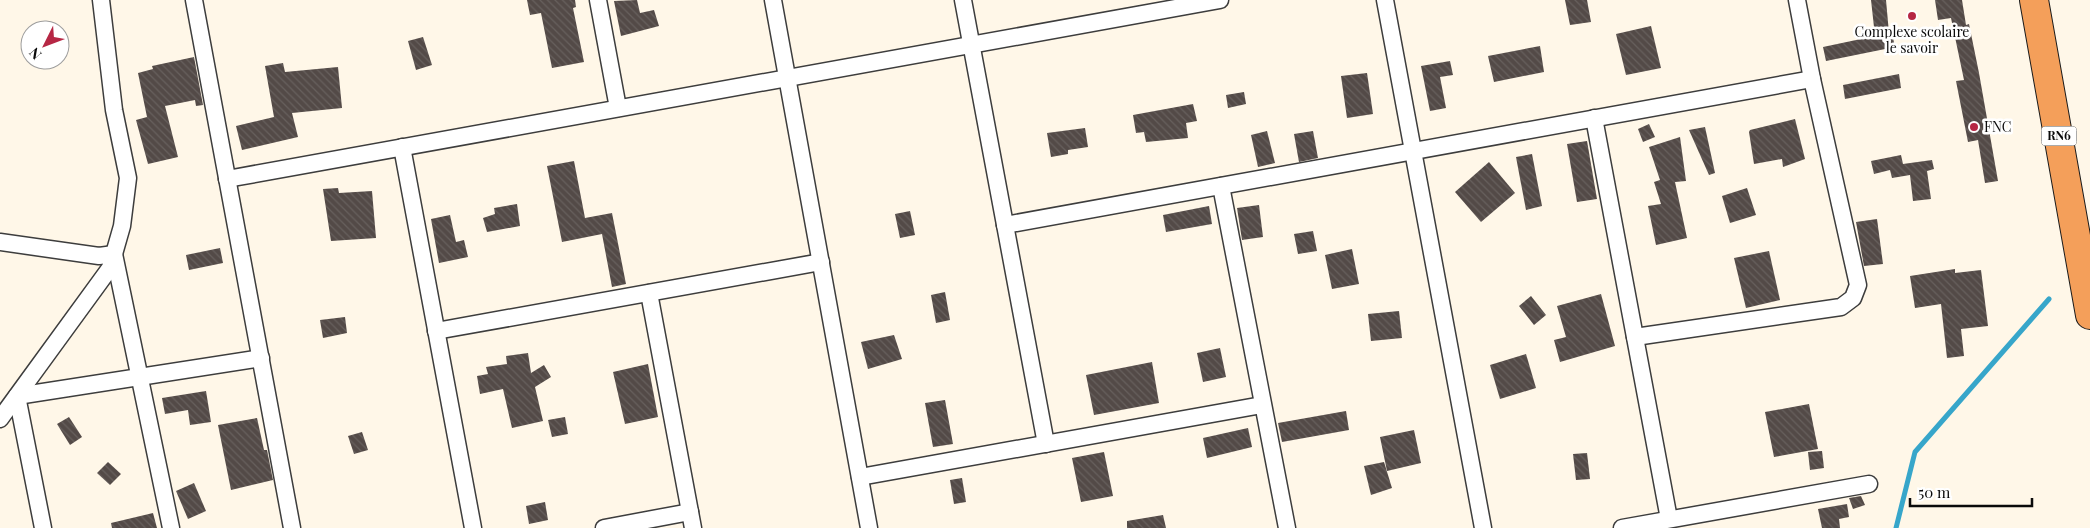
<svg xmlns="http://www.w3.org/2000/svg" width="2090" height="528" font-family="'Playfair Display',serif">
  <defs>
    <pattern id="building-back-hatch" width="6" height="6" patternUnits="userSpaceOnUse" patternTransform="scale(1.25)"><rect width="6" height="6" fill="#534a47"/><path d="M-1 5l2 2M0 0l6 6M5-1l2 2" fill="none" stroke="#67605d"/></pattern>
  </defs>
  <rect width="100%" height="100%" fill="#fff7e8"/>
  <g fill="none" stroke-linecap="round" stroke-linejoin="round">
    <polyline stroke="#37a6ca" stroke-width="5" points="1896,528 1915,452 2049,299"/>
  </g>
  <g fill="url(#building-back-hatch)">
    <polygon points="527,0 575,0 576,7 573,8 584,62 552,68 541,13 530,15"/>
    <polygon points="637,0 640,13 654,10 659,26 621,36 614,1"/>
    <polygon points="1565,0 1587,0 1591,22 1570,25"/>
    <polygon points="1871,0 1886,0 1889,33 1892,33 1895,47 1826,61 1823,47 1875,36"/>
    <polygon points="1935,0 1962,0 1966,25 1969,24 1979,73 1998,181 1985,183 1978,140 1968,142 1956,81 1964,80 1951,18 1938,20"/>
    <polygon points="1651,26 1661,68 1626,75 1616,34"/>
    <polygon points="423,37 432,65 416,70 408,41"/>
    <polygon points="1540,46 1544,72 1494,82 1488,56"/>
    <polygon points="194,57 203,105 196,106 195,100 165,106 178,157 148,164 136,120 147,117 138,73 153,69 152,66"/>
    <polygon points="1450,61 1453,75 1440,77 1446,108 1430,111 1421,66"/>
    <polygon points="283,63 285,72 338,67 342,108 292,113 298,137 242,150 236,126 274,117 265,66"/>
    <polygon points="1367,73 1373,114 1347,118 1341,76"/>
    <polygon points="1899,74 1901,88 1845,99 1843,85"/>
    <polygon points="1244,92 1246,104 1228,108 1226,95"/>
    <polygon points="1193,104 1197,121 1186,123 1188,138 1146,142 1144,132 1136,133 1133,115"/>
    <polygon points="1795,119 1805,159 1783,167 1782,159 1754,164 1749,132 1750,130"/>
    <polygon points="1649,124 1655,137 1643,142 1638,129"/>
    <polygon points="1705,127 1715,173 1709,175 1689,130"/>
    <polygon points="1085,128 1088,147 1068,150 1068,154 1051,157 1047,133"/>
    <polygon points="1267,131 1275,163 1258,167 1251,135"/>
    <polygon points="1313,131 1318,158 1299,162 1294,134"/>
    <polygon points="1680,137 1686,181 1675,182 1687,238 1656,245 1648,206 1661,204 1654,182 1660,180 1649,147"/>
    <polygon points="1587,141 1597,199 1577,202 1567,144"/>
    <polygon points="1532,154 1542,206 1526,210 1516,157"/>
    <polygon points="1901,155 1903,164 1932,160 1934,169 1927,171 1931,199 1913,201 1910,175 1892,178 1890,170 1874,174 1871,161"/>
    <polygon points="574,161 585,218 612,213 626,284 612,287 602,234 562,242 547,166"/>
    <polygon points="1489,162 1515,193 1481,222 1455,192"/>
    <polygon points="338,188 339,193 372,191 376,238 331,241 323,189"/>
    <polygon points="1747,188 1756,215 1730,223 1722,196"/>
    <polygon points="517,204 520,226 487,232 483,218 495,214 494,208"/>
    <polygon points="1259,205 1263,237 1242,240 1237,208"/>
    <polygon points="1209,206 1212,224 1166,232 1163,215"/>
    <polygon points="910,211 915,235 900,238 895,214"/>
    <polygon points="450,215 456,242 464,240 468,257 439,263 431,219"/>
    <polygon points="1877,219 1883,264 1864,266 1856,222"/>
    <polygon points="1313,231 1317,251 1298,254 1294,234"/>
    <polygon points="220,248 223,263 189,270 186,255"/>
    <polygon points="1352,249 1359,284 1332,289 1325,255"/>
    <polygon points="1769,251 1780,300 1746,308 1734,258"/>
    <polygon points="1955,269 1955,273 1981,270 1988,326 1961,329 1964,356 1947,358 1941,304 1915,308 1910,276"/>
    <polygon points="945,292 950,320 936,323 931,295"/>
    <polygon points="1601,294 1615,346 1560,362 1554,340 1566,337 1557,306"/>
    <polygon points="1531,296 1546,315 1534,325 1519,306"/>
    <polygon points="1399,311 1402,338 1371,341 1368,314"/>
    <polygon points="345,317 347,333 323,338 320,320"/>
    <polygon points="894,335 902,359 868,369 861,342"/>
    <polygon points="1220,348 1226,377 1203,382 1197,353"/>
    <polygon points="528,353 531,373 544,365 551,377 535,387 543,421 512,428 503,389 480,394 477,376 488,374 486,367 507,364 506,356"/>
    <polygon points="1526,354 1536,388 1500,399 1490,365"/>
    <polygon points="1152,362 1159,403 1094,415 1086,375"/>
    <polygon points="648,364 658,417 625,424 613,372"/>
    <polygon points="206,391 211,422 190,425 188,410 165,414 162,398"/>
    <polygon points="945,400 953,444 933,447 925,403"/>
    <polygon points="1809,404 1818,449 1774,457 1765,412"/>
    <polygon points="1346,411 1349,430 1282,442 1278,423"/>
    <polygon points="69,417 82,437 70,445 57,424"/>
    <polygon points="565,417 568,434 552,437 548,420"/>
    <polygon points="257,418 264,450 267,450 273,480 231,490 218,425"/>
    <polygon points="1248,428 1252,447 1207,458 1203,438"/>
    <polygon points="1414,430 1421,463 1387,471 1380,437"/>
    <polygon points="362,432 368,450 354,454 348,436"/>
    <polygon points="1822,451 1824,468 1810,470 1808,452"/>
    <polygon points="1104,452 1113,496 1081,502 1072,458"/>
    <polygon points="1587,453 1590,479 1576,480 1573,454"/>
    <polygon points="108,462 121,474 110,485 97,473"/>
    <polygon points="1384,462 1392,488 1371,495 1364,466"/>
    <polygon points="962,478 966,502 954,504 950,480"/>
    <polygon points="194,483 206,511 188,519 176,491"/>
    <polygon points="1861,496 1865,505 1853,509 1849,498"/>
    <polygon points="545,502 548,520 529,524 526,506"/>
    <polygon points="1847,504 1849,517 1839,519 1840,528 1822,528 1818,509"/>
    <polygon points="153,513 157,528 112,528 111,523"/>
    <polygon points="1163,515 1166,528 1127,528 1127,521"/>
  </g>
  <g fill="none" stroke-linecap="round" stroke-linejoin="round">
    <defs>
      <g id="minor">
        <polyline points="194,0 292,528"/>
        <polyline points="598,0 618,108"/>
        <polyline points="773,0 869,528"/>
        <polyline points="963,0 1046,444"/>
        <polyline points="1385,0 1483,528"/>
        <polyline points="1594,118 1669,519"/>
        <polyline points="402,147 473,528"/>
        <polyline points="227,179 1220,0"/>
        <polyline points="1221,186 1287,528"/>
        <polyline points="1005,225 1812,79"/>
        <polyline points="0,242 99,256 114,254 171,528"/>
        <polyline points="649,293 693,528"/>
        <polyline points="436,331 821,262"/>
        <polyline points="1635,337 1841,307 1853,298 1858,285 1812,79 1797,0"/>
        <polyline points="0,419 110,268 122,226 128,178 114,110 101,0"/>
        <polyline points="860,477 1262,405"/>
        <polyline points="43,528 17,396 261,358"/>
        <polyline points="604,528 690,512"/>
        <polyline points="1622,528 1869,484"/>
      </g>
      <polyline id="trunk" points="2034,0 2090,315"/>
    </defs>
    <use href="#minor" stroke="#3d3d3d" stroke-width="19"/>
    <use href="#trunk" stroke="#1b1b1b" stroke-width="30"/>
    <use href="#minor" stroke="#fff" stroke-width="16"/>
    <use href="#trunk" stroke="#f49f5a" stroke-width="28"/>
  </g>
  <g fill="#b62744" stroke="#fff" stroke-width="2">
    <circle cx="1912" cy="16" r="5"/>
    <circle cx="1974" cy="127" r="5"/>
  </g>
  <g text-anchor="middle" stroke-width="5" stroke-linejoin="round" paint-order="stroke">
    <rect fill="#fff" stroke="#545454" stroke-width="1" x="2041.5" y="126.5" width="35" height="19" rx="4"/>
    <g font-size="12" font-weight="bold" fill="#0a0a0a">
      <text x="2059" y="140">RN6</text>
    </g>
    <g font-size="14" fill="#0a0a0a" stroke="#fff">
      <text x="1912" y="37">Complexe scolaire<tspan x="1912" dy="16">le savoir</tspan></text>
      <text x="1984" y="132" text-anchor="start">FNC</text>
    </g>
  </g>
  <g transform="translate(45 45) rotate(228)"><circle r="24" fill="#ffffff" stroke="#9d9d9d"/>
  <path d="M0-4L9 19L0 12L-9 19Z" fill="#b62744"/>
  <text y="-8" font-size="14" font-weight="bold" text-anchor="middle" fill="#0a0a0a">N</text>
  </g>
  <path d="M1910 498v8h122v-8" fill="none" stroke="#0a0a0a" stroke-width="2.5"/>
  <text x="1918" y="498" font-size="15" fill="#0a0a0a" stroke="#ffffff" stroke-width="4" paint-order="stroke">50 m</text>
</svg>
